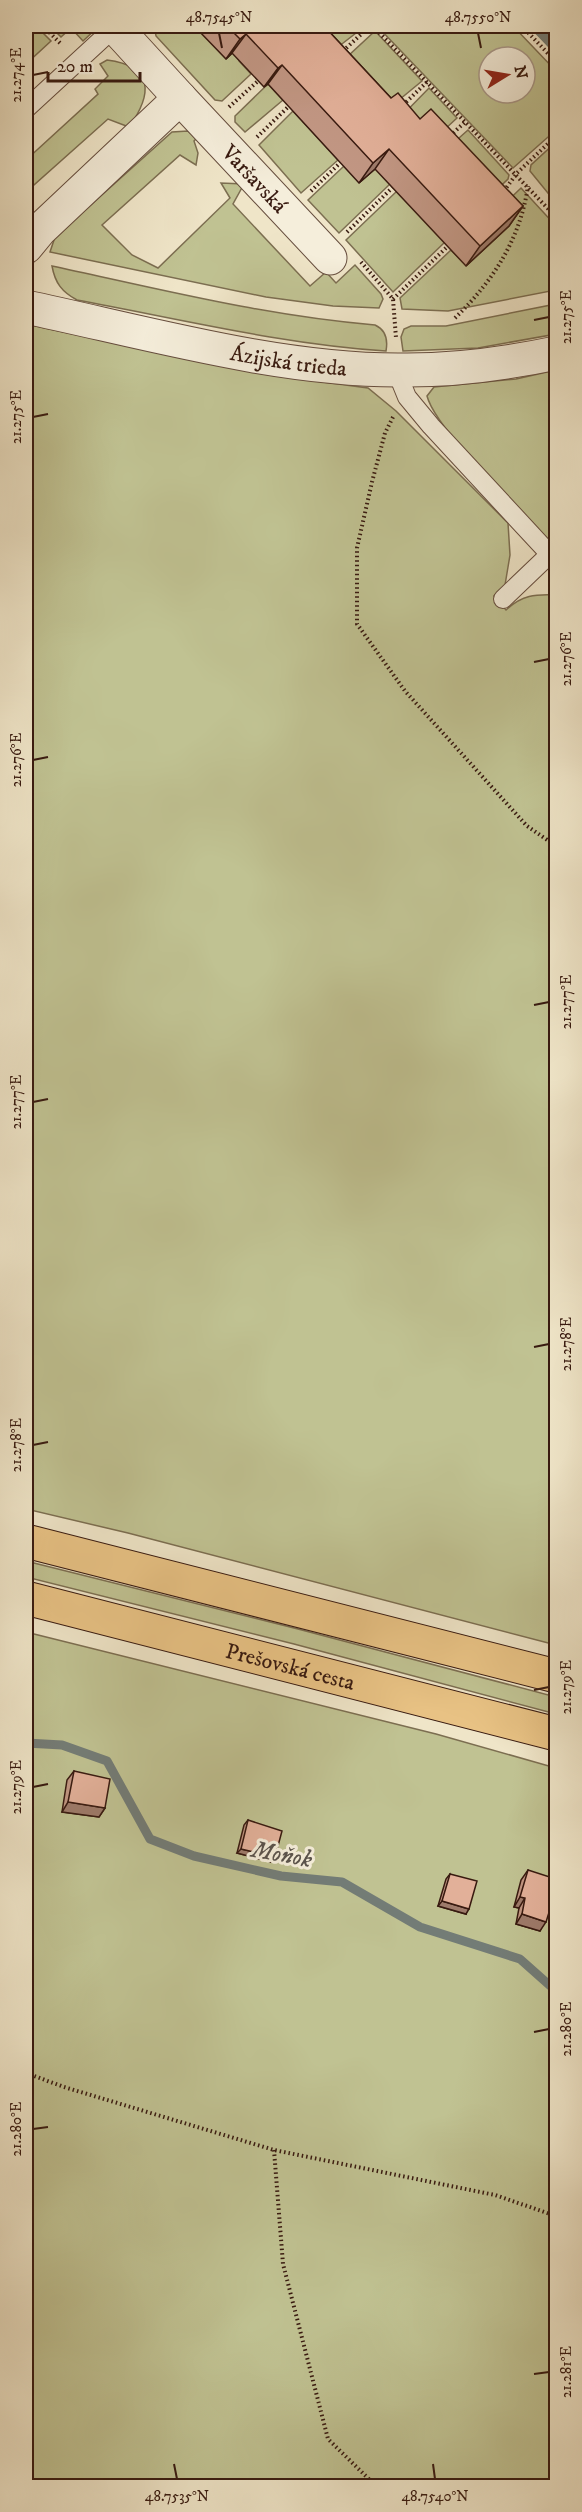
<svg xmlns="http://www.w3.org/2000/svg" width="582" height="2512" font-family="'IM FELL DW Pica',serif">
  <rect width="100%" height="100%" fill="#efe5c8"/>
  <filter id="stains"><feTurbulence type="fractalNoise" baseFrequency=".00333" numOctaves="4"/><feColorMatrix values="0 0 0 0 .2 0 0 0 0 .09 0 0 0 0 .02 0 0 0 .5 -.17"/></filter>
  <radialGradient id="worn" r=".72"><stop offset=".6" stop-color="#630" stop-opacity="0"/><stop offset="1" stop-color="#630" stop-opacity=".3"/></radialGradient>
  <g fill="#c0c292" stroke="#7c6e51" stroke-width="1.5" fill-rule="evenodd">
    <polygon points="28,26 36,26 51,41 26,64 26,28"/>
    <polygon points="50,26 99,26 83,41 71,28 61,37"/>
    <polygon points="154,26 201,26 198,29 226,59 236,50 239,61 251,74 222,101 215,100 156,36"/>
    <polygon points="329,26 365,26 329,54 310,46"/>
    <path d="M377 26H513L556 71V130L513 168ZM489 57H525V93H489Z"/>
    <polygon points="530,26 556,26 556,53"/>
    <polygon points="375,31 422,81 377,118 347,57"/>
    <path d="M107 60C155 66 152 95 129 127L108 119 26 192V160L98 94 95 89 108 76 100 64Z"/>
    <polygon points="268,84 283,100 245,132 235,122 235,116"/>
    <polygon points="429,88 457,118 430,143 388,130"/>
    <polygon points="293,111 338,160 301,193 259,145"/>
    <polygon points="468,130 509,175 508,179 485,201 441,154"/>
    <polygon points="188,131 197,138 194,141 198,153 196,165 180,155 102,225 132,255 158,268 230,198 221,183 244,184 233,204 310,286 326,272 336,283 355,265 381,294 383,299 379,308 333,306 266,297 50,252 55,237 172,132"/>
    <polygon points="556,142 556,165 552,169 556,174 556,203 530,171 531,165"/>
    <polygon points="344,166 359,182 376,168 390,184 339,233 308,200"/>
    <polygon points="521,188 556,226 556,290 448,311 402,309 400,298 451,250 466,265 496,212"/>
    <polygon points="397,191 445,242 393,292 346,240"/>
    <path d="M52 266C159 289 266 316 375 325 386 330 388 340 386 351 281 344 180 319 77 300 62 292 55 283 52 266Z"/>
    <polygon points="556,304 556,334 478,348 403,351 401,337 404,329 411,326 446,326"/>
    <path d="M26 324 263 374 368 388 396 411 508 523 510 555 505 585 494 596 506 610C522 595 535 594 556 595V1645L128 1533 26 1509Z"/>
    <path d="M556 370V549C528 518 436 431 427 396L434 387 516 379Z"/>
    <polygon points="26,1561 298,1629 556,1697 556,1714 294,1644 26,1577"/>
    <polygon points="26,1632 436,1734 556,1768 556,2486 26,2486"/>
  </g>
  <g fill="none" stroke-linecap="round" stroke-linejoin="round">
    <g stroke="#737c76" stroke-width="9">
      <polyline points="534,26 556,49"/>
      <polyline points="26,1743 62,1745 107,1761 150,1839 194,1856 281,1876 342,1882 420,1927 520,1959 556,1991"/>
    </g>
    <defs>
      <g id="service">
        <polyline points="26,109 115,27"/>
        <polyline points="396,370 407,397 431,426 556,561"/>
        <polyline points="503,599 550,554"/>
      </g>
      <g id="minor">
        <path id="s1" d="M180 98 330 258"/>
        <polyline points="26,247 40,230 180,98 115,27 116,26"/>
      </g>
      <g id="tertiary">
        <path id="s2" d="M26 307C144 332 277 370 398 370 452 371 504 364 556 353"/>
      </g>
      <g id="trunk">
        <polyline points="26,1541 556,1676"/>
        <path id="s3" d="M26 1598 556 1734"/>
      </g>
    </defs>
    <use href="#service" stroke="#664d3e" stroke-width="20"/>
    <use href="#minor" stroke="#664d3e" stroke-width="35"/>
    <use href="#tertiary" stroke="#664d3e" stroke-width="35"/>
    <use href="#trunk" stroke="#381a10" stroke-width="35"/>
    <g stroke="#381a10" stroke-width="4" stroke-dasharray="1.5 3" stroke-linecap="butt">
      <polyline points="43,26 62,45"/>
      <polyline points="373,26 556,217"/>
      <polyline points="522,26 556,62"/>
      <polyline points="343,51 370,26"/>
      <polyline points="403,105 427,82"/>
      <polyline points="229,107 258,81"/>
      <polyline points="450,136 465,122"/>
      <polyline points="257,137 289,106"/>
      <polyline points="311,191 341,162"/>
      <polyline points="504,191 517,173 556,136"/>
      <polyline points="347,232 393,187"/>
      <polyline points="361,262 393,299 396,338"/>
      <polyline points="393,299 448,246"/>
      <path d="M455 318C493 281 520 240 528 186"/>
      <polyline points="393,417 385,433 372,482 357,548 357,624 405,691 527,826 556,846"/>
      <polyline points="26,2073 64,2087 274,2150 495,2195 556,2216"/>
      <polyline points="274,2150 283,2264 328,2439 376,2486"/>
    </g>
    <use href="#service" stroke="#f5eedb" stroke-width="18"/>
    <use href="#minor" stroke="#f5eedb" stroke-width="33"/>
    <use href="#tertiary" stroke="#f5eedb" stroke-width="33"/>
    <use href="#trunk" stroke="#e8c284" stroke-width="33"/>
  </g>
  <g fill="#c29784" stroke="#381a10" stroke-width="1.5">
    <polygon points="200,26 324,26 391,98 420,119 523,206 509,226 466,266 375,169 359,183 268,84 264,87 232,53 226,59 197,29"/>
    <polygon points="556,162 556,174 552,169"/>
    <polygon points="74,1771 105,1808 99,1817 62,1812 67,1780"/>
    <polygon points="248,1820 275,1857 271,1862 237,1853 244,1825"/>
    <polygon points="528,1870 553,1907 549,1913 540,1931 516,1924 519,1908 514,1907 521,1880"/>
    <polygon points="450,1874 466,1914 438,1906 446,1879"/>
  </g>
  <g fill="#9e7b6b" stroke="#381a10" stroke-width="1.5">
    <polygon points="246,34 232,53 226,59 240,39"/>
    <polygon points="282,65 268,84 264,87 278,68"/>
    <polygon points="389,149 375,169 359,183 373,163"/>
    <polygon points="523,206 509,226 466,266 480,246"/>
    <polygon points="68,1802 105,1808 99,1817 62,1812"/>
    <polygon points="241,1849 275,1857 271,1862 237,1853"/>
    <polygon points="520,1897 525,1898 519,1908 514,1907"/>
    <polygon points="442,1901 469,1909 466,1914 438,1906"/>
    <polygon points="522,1914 546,1922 540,1931 516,1924"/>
  </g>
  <g fill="#e2b099" stroke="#381a10" stroke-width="1.5">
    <polygon points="227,26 324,26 391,98 398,93 420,119 431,109 523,206 480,246 389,149 373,163 282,65 278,68 246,34 240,39"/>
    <polygon points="74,1771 110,1779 105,1808 68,1802"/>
    <polygon points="248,1820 282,1831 275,1857 241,1849"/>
    <polygon points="528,1870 556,1879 556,1896 553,1907 551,1906 546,1922 522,1914 525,1898 520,1897"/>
    <polygon points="450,1874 477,1881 469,1909 442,1901"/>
  </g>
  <path fill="none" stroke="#381a10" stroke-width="2" d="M219 33 222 48M478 33 481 48M33 75 48 72M534 320 549 317M33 417 48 414M534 662 549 659M33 760 48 757M534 1005 549 1002M33 1102 48 1099M534 1347 549 1344M33 1445 48 1442M534 1690 549 1687M33 1787 48 1784M534 2032 549 2029M33 2129 48 2127M534 2374 549 2372M174 2464 177 2479M433 2464 435 2479"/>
  <g text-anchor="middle" stroke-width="6" stroke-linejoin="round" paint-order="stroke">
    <g font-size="22" fill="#381a10" stroke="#f5eedb">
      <text dy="8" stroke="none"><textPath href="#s1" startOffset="110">Varšavská</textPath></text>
      <text dy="8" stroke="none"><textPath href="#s2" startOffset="268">Ázijská trieda</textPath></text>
      <text dy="8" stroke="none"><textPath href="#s3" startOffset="273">Prešovská cesta</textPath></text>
    </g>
    <g font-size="24" font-style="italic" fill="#5a534c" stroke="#f5eedb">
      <text transform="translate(282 1854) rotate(10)" y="8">Moňok</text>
    </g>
  </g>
  <rect width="582" height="2512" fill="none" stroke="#efe5c8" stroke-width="66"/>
  <g transform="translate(507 75) rotate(79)"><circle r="28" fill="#f5eedb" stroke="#a9998a" stroke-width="1.5"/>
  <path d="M0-4.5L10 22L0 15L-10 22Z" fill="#8f2418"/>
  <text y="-9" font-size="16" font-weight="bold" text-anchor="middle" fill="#381a10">N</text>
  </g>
  <path d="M48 72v9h92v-9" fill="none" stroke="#381a10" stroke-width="3"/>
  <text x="57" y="72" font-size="18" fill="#381a10" stroke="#f5eedb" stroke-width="4.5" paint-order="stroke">20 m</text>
  <rect x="33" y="33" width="516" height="2446" fill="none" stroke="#381a10" stroke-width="2"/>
  <g font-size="15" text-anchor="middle" fill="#381a10">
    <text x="219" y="22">48.7545°N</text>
    <text x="478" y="22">48.7550°N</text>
    <text transform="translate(16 75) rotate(-90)" y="5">21.274°E</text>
    <text transform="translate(566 317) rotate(-90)" y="5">21.275°E</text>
    <text transform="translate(16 417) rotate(-90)" y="5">21.275°E</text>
    <text transform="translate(566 659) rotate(-90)" y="5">21.276°E</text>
    <text transform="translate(16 760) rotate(-90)" y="5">21.276°E</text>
    <text transform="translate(566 1002) rotate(-90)" y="5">21.277°E</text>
    <text transform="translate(16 1102) rotate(-90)" y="5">21.277°E</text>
    <text transform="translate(566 1344) rotate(-90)" y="5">21.278°E</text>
    <text transform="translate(16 1445) rotate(-90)" y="5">21.278°E</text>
    <text transform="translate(566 1687) rotate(-90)" y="5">21.279°E</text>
    <text transform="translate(16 1787) rotate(-90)" y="5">21.279°E</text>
    <text transform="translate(566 2029) rotate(-90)" y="5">21.280°E</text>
    <text transform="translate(16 2129) rotate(-90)" y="5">21.280°E</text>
    <text transform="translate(566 2372) rotate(-90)" y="5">21.281°E</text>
    <text x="177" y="2501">48.7535°N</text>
    <text x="435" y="2501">48.7540°N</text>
  </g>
  <rect width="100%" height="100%" filter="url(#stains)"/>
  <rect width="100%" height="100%" fill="url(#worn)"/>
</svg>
